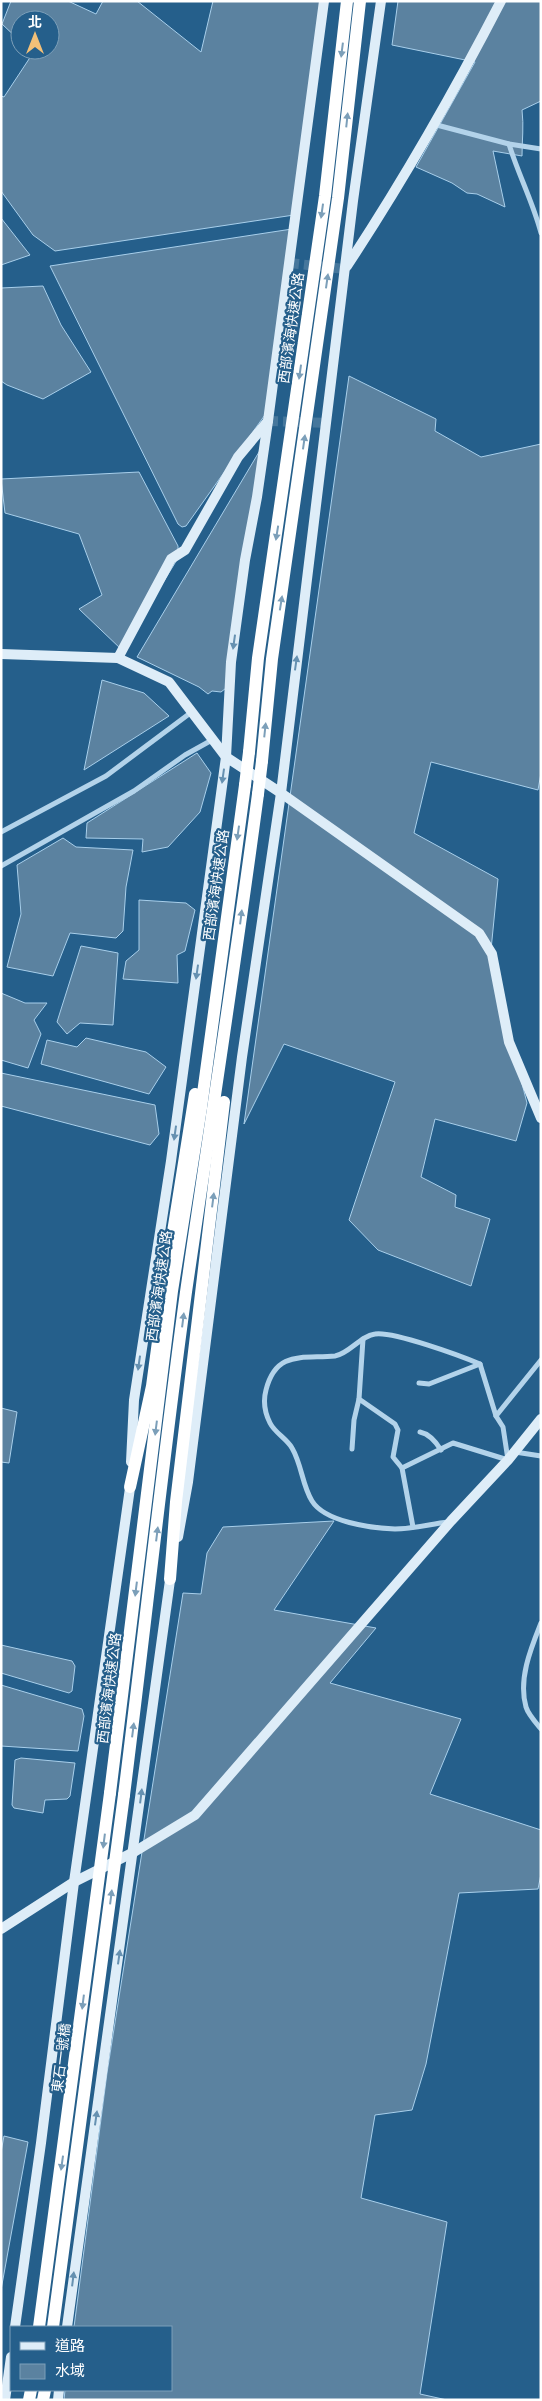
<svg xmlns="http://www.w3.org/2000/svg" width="542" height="2401" font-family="Raleway,'Noto Sans TC',sans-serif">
  <rect width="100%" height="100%" fill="#255f8b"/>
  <g fill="#5b82a0" stroke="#a8cfeb">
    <polygon points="11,1 68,1 96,14 103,1 137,1 201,52 213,1 323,1 294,215 55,251 33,235 1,191 1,96 4,97 33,53 30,50 50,50 50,20 20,20 20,41 2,24"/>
    <path d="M398 1H541V101L522 110C524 126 522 140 522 156L493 151 505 207 477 194 467 193 452 183 416 167 475 62 392 45Z"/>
    <polygon points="1,218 30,255 1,265"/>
    <polygon points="292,229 267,412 186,526 182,527 178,524 50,266"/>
    <polygon points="43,286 61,325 91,372 43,399 7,385 1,381 1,288"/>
    <polygon points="349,376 436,419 435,431 481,457 541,444 541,773 538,790 431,762 414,833 498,879 490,960 527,1103 516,1141 435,1119 421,1177 456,1195 455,1207 490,1219 471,1286 378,1250 349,1220 395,1082 284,1044 244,1124"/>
    <polygon points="262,447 230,685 221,692 212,691 208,694 199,687 137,657"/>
    <polygon points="139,472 178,546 178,558 122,650 79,609 102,595 79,534 5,513 1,479"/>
    <polygon points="102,680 144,693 169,716 84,770"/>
    <polygon points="197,753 211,773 200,812 168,847 142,852 143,839 86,838 87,823"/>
    <polygon points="63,838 76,847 133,850 126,887 123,931 116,938 70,933 53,976 7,967 21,914 17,865"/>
    <polygon points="139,900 186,903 195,910 185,951 177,955 178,983 123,979 126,961 139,950"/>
    <polygon points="81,946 118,953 113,1025 80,1023 67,1034 57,1022"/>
    <polygon points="1,993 25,1003 47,1003 34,1020 41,1034 28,1068 1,1060"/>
    <polygon points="86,1038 146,1052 166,1067 149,1094 41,1064 47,1040 77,1047"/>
    <polygon points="1,1073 155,1105 159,1134 150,1145 1,1106"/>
    <polygon points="1,1408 17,1412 9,1463 1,1462"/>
    <polygon points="334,1521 274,1610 376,1628 330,1683 461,1719 430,1794 541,1830 541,1874 538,1889 459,1893 426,2064 412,2110 375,2115 361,2198 447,2222 420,2394 447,2400 64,2400 65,2390 171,2390 171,2327 74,2327 107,2073 183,1593 201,1594 207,1553 223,1527"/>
    <polygon points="1,1645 72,1661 75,1666 72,1691 69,1693 1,1673"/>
    <polygon points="1,1685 82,1709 84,1716 78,1751 1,1746"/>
    <polygon points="21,1758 75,1763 70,1796 67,1799 45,1800 43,1813 14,1808 12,1805 15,1760"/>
    <polygon points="4,2136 28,2142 1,2290 1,2152"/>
  </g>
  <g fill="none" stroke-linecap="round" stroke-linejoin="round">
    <g stroke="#46779c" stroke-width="10" stroke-dasharray="10 5" stroke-linecap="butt">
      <polyline points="289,263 345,269"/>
      <polyline points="268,421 327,423"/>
    </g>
    <g stroke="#b3d3ea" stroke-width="5">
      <polyline points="433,124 509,144 541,149"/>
      <path d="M509 144C518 174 533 202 541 233"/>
      <polyline points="1,832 106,776 193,711"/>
      <polyline points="1,866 134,791 185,755 212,740"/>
      <polyline points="363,1339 359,1399 395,1424 398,1430 393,1457 402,1468 413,1527"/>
      <polyline points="419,1383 429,1384 480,1364"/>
      <polyline points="496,1416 541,1360"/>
      <path d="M420 1432C430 1434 436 1442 441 1450"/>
      <polyline points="352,1449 354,1420 359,1399"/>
      <polyline points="515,1452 541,1456"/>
      <path d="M402 1468 453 1443 508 1460 503 1427 496 1416 480 1364C461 1356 393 1331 375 1334 360 1336 349 1354 335 1356 303 1359 276 1350 266 1390 263 1401 265 1413 270 1423 275 1433 287 1439 292 1448 302 1465 302 1485 312 1501 325 1522 371 1528 395 1529 412 1529 431 1524 448 1522"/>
      <path d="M541 1623C531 1648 518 1679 526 1707 528 1714 536 1723 541 1729"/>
    </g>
    <g stroke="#deedf8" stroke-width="10">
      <path d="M347 266C403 181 454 92 501 1"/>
      <polyline points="1,654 118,658 171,559 185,550 238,457 268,421"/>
      <polyline points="118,658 169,682 226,757 281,793 479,933 492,954 509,1042 541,1118"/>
      <polyline points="131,1462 134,1400 171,1161 226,757 231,662 245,560 257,497 268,421 324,1"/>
      <polyline points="178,1537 188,1482 242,1057 281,793 353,201 381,1"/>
      <polyline points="1,1929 74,1882 134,1852 195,1815 451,1521 508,1460 541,1419"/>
      <polyline points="15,2327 41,2143 74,1882 131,1481"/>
      <polyline points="67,2327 171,1573"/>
      <polyline points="5,2400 11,2357"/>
      <polyline points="58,2400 59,2390"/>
    </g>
    <g stroke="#fff" stroke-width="12">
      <polyline points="249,752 258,658 325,196 347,1"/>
      <polyline points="262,761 272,659 338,198 360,1"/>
      <polyline points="165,1282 195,1094"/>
      <polyline points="130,1487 152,1386 161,1319"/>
      <polyline points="170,1579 176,1502 224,1102"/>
      <polyline points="110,1793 172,1291 201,1108 245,785"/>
      <path d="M124 1795C145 1628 163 1459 186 1292 210 1126 236 960 258 794"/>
      <polyline points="29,2400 31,2390"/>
      <polyline points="43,2400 45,2390"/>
    </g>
    <g stroke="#fff" stroke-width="12">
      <polyline points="245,785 249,752"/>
      <polyline points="258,794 262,761"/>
      <polyline points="39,2327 110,1793"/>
      <polyline points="53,2327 124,1795"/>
    </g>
  </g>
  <defs><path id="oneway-solid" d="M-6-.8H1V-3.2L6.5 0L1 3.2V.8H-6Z" transform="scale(1.25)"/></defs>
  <g fill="#7c9fb9">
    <use href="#oneway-solid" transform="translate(342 50) rotate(97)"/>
    <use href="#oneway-solid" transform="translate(347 120) rotate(-84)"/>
    <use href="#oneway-solid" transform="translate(322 211) rotate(98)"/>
    <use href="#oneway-solid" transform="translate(327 281) rotate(-82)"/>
    <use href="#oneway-solid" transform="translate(300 372) rotate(98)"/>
    <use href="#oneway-solid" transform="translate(304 442) rotate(-82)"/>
    <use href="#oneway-solid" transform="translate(277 533) rotate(99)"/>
    <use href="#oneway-solid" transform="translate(281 603) rotate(-81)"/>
    <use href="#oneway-solid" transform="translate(265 730) rotate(-84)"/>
    <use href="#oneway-solid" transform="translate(238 833) rotate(98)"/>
    <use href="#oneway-solid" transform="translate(241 917) rotate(-83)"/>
    <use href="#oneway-solid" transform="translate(213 1200) rotate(-83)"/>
    <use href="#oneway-solid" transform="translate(183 1320) rotate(-83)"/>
    <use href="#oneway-solid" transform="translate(156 1428) rotate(97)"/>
    <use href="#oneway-solid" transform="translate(157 1534) rotate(-83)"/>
    <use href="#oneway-solid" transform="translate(136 1589) rotate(97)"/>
    <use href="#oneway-solid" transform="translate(133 1730) rotate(-83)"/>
    <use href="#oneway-solid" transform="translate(104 1841) rotate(97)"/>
    <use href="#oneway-solid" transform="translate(111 1897) rotate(-83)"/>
    <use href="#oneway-solid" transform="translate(83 2002) rotate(97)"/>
    <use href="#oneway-solid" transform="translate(62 2163) rotate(98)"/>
  </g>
  <g fill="#6691b1">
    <use href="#oneway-solid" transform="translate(234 642) rotate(98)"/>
    <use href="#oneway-solid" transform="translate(296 663) rotate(-82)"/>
    <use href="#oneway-solid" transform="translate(223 776) rotate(98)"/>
    <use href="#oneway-solid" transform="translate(197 972) rotate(98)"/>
    <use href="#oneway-solid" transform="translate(175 1133) rotate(98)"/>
    <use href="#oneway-solid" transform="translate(139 1363) rotate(98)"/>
    <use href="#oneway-solid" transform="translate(141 1796) rotate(-83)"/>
    <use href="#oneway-solid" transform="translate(119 1957) rotate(-82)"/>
    <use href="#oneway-solid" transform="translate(96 2118) rotate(-82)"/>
    <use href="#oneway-solid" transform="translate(73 2279) rotate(-83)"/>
  </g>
  <g text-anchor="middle" stroke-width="4.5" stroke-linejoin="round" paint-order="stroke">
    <g font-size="14" fill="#fff" stroke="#255f8b">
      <text transform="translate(291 328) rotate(-82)" y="5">西部濱海快速公路</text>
      <text transform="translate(216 885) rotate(-82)" y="5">西部濱海快速公路</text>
      <text transform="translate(159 1286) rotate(-82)" y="5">西部濱海快速公路</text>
      <text transform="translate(109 1688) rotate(-83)" y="5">西部濱海快速公路</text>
      <text transform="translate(61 2058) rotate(-83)" y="5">東石一號橋</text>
    </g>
  </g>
  <rect width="542" height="2401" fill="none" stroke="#ffffff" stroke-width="5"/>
  <rect x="10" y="2326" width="162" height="65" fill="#255f8b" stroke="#7c9fb9"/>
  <rect x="20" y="2342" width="25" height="8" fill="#deedf8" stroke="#7c9fb9"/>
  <text x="55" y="2351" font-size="15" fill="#ffffff">道路</text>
  <rect x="20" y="2364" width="25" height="15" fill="#5b82a0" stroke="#7c9fb9"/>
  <text x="55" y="2376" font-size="15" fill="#ffffff">水域</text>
  <g transform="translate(35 35)"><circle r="24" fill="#255f8b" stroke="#7c9fb9"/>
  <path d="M0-4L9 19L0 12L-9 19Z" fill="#f3c078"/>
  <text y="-8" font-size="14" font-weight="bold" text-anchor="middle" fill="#ffffff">北</text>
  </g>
</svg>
